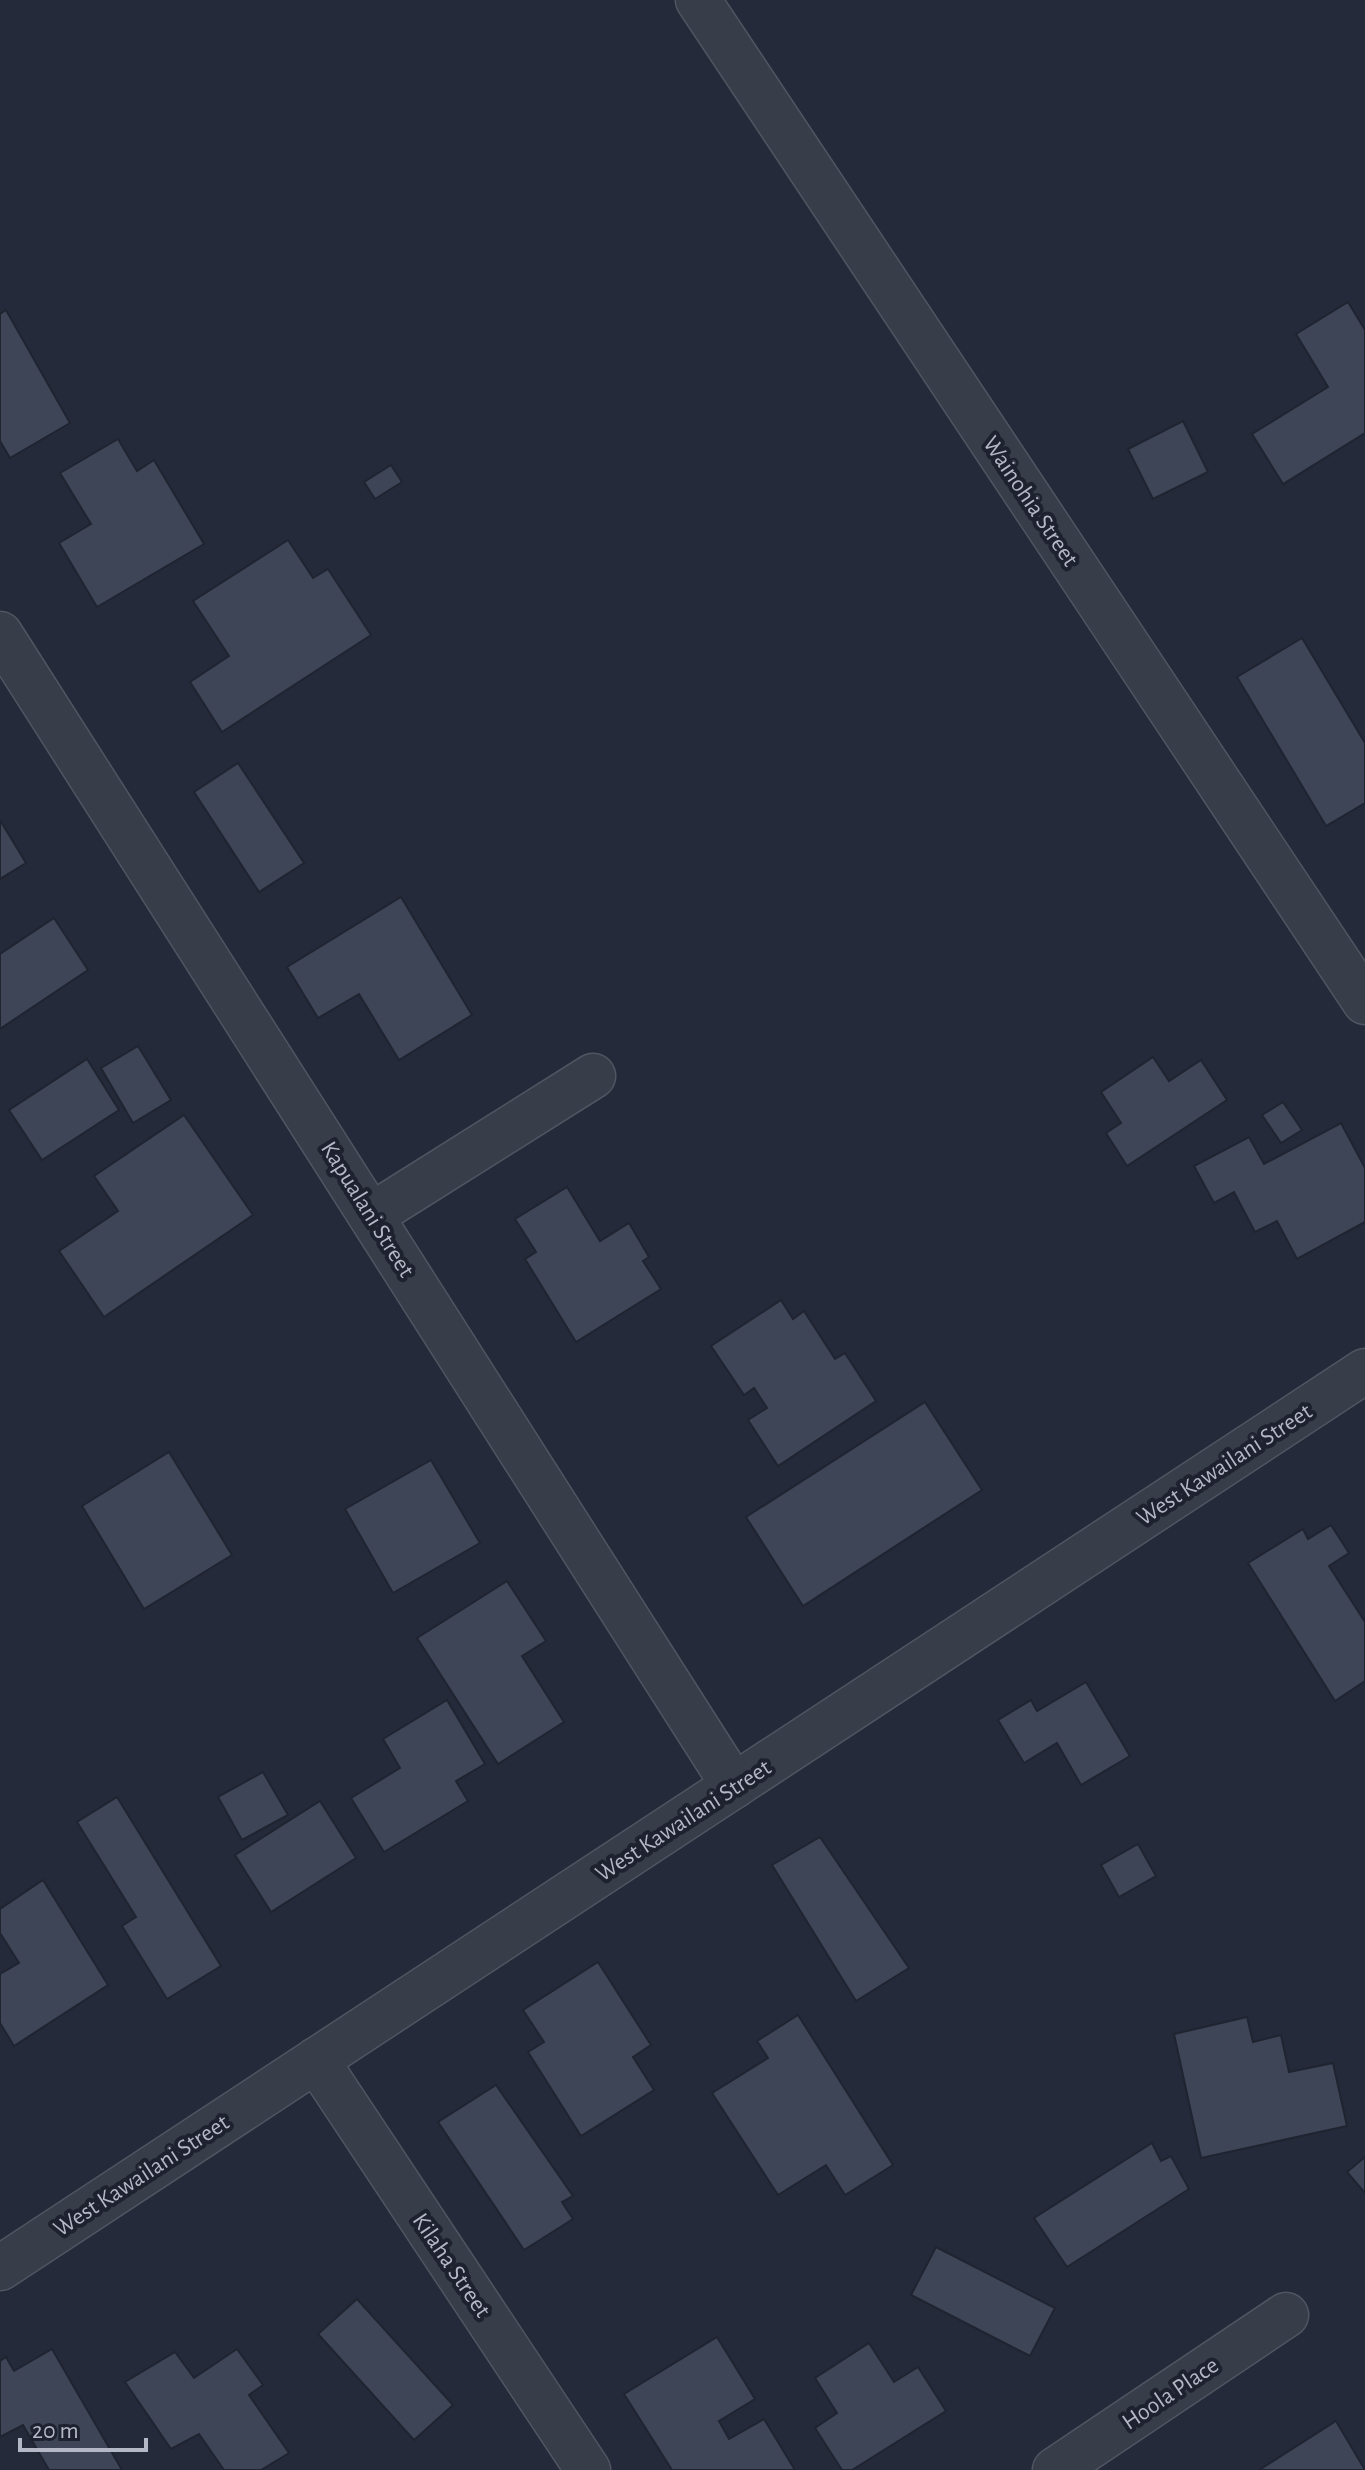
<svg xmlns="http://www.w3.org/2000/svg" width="1365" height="2470" font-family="'Alegreya Sans',sans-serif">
  <rect width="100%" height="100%" fill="#252a3a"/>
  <g fill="#3e4557" stroke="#202431" stroke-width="2">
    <polygon points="1348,302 1365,330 1365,433 1283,484 1252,434 1328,387 1296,334"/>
    <polygon points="6,310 70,423 10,458 0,441 0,314"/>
    <polygon points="1183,421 1208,472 1153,499 1128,449"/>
    <polygon points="118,439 137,471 154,460 204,544 97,607 59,543 91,524 60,473"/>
    <polygon points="391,465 402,482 375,499 364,482"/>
    <polygon points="288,540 313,578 328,569 371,635 222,732 190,682 229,656 193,601"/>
    <polygon points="1302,638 1365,743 1365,803 1326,826 1237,677"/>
    <polygon points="238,763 304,863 259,892 194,792"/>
    <polygon points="0,820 26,863 0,879"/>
    <polygon points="401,897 472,1015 399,1060 359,994 318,1018 287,967"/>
    <polygon points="54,918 88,970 0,1029 0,954"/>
    <polygon points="138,1046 171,1100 133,1123 101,1068"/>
    <polygon points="1153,1057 1169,1081 1201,1060 1227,1100 1127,1166 1106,1133 1121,1123 1101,1092"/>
    <polygon points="87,1059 119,1110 42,1160 9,1110"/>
    <polygon points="1283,1102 1302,1130 1281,1143 1262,1115"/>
    <polygon points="184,1115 253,1215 104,1317 59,1251 118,1211 94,1176"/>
    <polygon points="1341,1123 1365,1168 1365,1222 1297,1259 1277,1221 1255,1232 1234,1192 1214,1203 1194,1166 1249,1137 1264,1164"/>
    <polygon points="567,1187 600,1241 629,1223 649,1257 643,1261 661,1289 576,1342 525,1259 536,1252 515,1219"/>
    <polygon points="781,1300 793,1319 804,1311 835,1359 845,1353 876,1401 778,1466 748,1420 767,1408 754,1388 744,1395 711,1346"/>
    <polygon points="925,1402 982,1490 803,1606 746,1517"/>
    <polygon points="169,1452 232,1555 144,1609 82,1506"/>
    <polygon points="431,1460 480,1543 393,1593 345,1509"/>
    <polygon points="1331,1525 1349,1553 1329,1566 1365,1622 1365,1681 1335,1701 1248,1563 1303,1529 1308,1539"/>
    <polygon points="507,1581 546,1641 522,1656 564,1722 498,1764 417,1638"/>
    <polygon points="1086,1682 1130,1756 1081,1785 1057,1743 1024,1763 998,1720 1031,1700 1037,1711"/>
    <polygon points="447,1700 485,1764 456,1781 468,1801 384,1852 351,1798 400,1768 383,1739"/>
    <polygon points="263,1772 288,1815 242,1840 218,1797"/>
    <polygon points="117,1797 221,1966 167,1999 122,1926 136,1917 77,1822"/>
    <polygon points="320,1801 356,1858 271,1912 235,1855"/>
    <polygon points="820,1837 909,1968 856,2001 772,1865"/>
    <polygon points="1138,1844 1156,1876 1119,1897 1101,1865"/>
    <polygon points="43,1880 108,1985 14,2046 0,2023 0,1974 19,1963 0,1933 0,1909"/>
    <polygon points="598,1962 651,2045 633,2057 654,2090 581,2136 528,2052 544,2042 523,2010"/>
    <polygon points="798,2015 893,2165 845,2195 826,2165 778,2195 712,2093 768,2058 757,2041"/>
    <polygon points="1247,2017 1253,2042 1281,2035 1289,2072 1333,2063 1347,2126 1201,2158 1174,2034"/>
    <polygon points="496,2085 573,2196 562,2202 573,2219 524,2250 438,2122"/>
    <polygon points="1152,2143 1161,2161 1171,2156 1189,2189 1067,2267 1034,2218"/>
    <polygon points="1365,2157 1365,2193 1347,2172"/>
    <polygon points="936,2247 1055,2308 1030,2356 911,2295"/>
    <polygon points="357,2299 453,2405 414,2440 318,2334"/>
    <polygon points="717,2337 755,2399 719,2421 729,2439 764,2419 795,2470 672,2470 624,2394"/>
    <polygon points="869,2343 894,2382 918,2367 946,2411 852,2470 842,2470 815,2428 837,2413 815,2378"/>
    <polygon points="52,2349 122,2470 49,2470 23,2425 0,2437 0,2361 6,2357 14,2371"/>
    <polygon points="237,2349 263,2385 249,2395 289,2453 261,2470 224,2470 199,2434 171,2449 125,2382 175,2352 194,2378"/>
    <polygon points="1336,2421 1365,2470 1259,2470"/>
  </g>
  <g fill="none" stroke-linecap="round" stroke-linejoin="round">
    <defs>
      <g id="minor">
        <polyline points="698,0 1365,1002"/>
        <polyline points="0,634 734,1786"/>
        <polyline points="372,1215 593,1076"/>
        <polyline points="316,2060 588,2470"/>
        <polyline points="0,2268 1365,1371"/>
        <polyline points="1055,2470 1286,2315"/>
      </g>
    </defs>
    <use href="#minor" stroke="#515562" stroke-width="47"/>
    <use href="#minor" stroke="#383d4a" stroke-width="44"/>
  </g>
  <g text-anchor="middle" stroke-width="8" stroke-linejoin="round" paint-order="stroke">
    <g font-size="24" fill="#b4b8c6" stroke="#1e222f">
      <text transform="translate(1031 501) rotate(56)" y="8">Wainohia Street</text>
      <text transform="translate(368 1209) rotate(58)" y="8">Kapualani Street</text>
      <text transform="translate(1224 1464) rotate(-33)" y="8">West Kawailani Street</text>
      <text transform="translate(683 1820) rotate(-33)" y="8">West Kawailani Street</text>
      <text transform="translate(141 2175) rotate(-33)" y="8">West Kawailani Street</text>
      <text transform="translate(452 2265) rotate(56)" y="8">Kilaha Street</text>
      <text transform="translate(1170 2393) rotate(-34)" y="8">Hoola Place</text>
    </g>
  </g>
  <path d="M20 2438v12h126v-12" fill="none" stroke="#b4b8c6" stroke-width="4"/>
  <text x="32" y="2438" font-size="24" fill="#b4b8c6" stroke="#1e222f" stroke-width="6" paint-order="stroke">20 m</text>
</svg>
